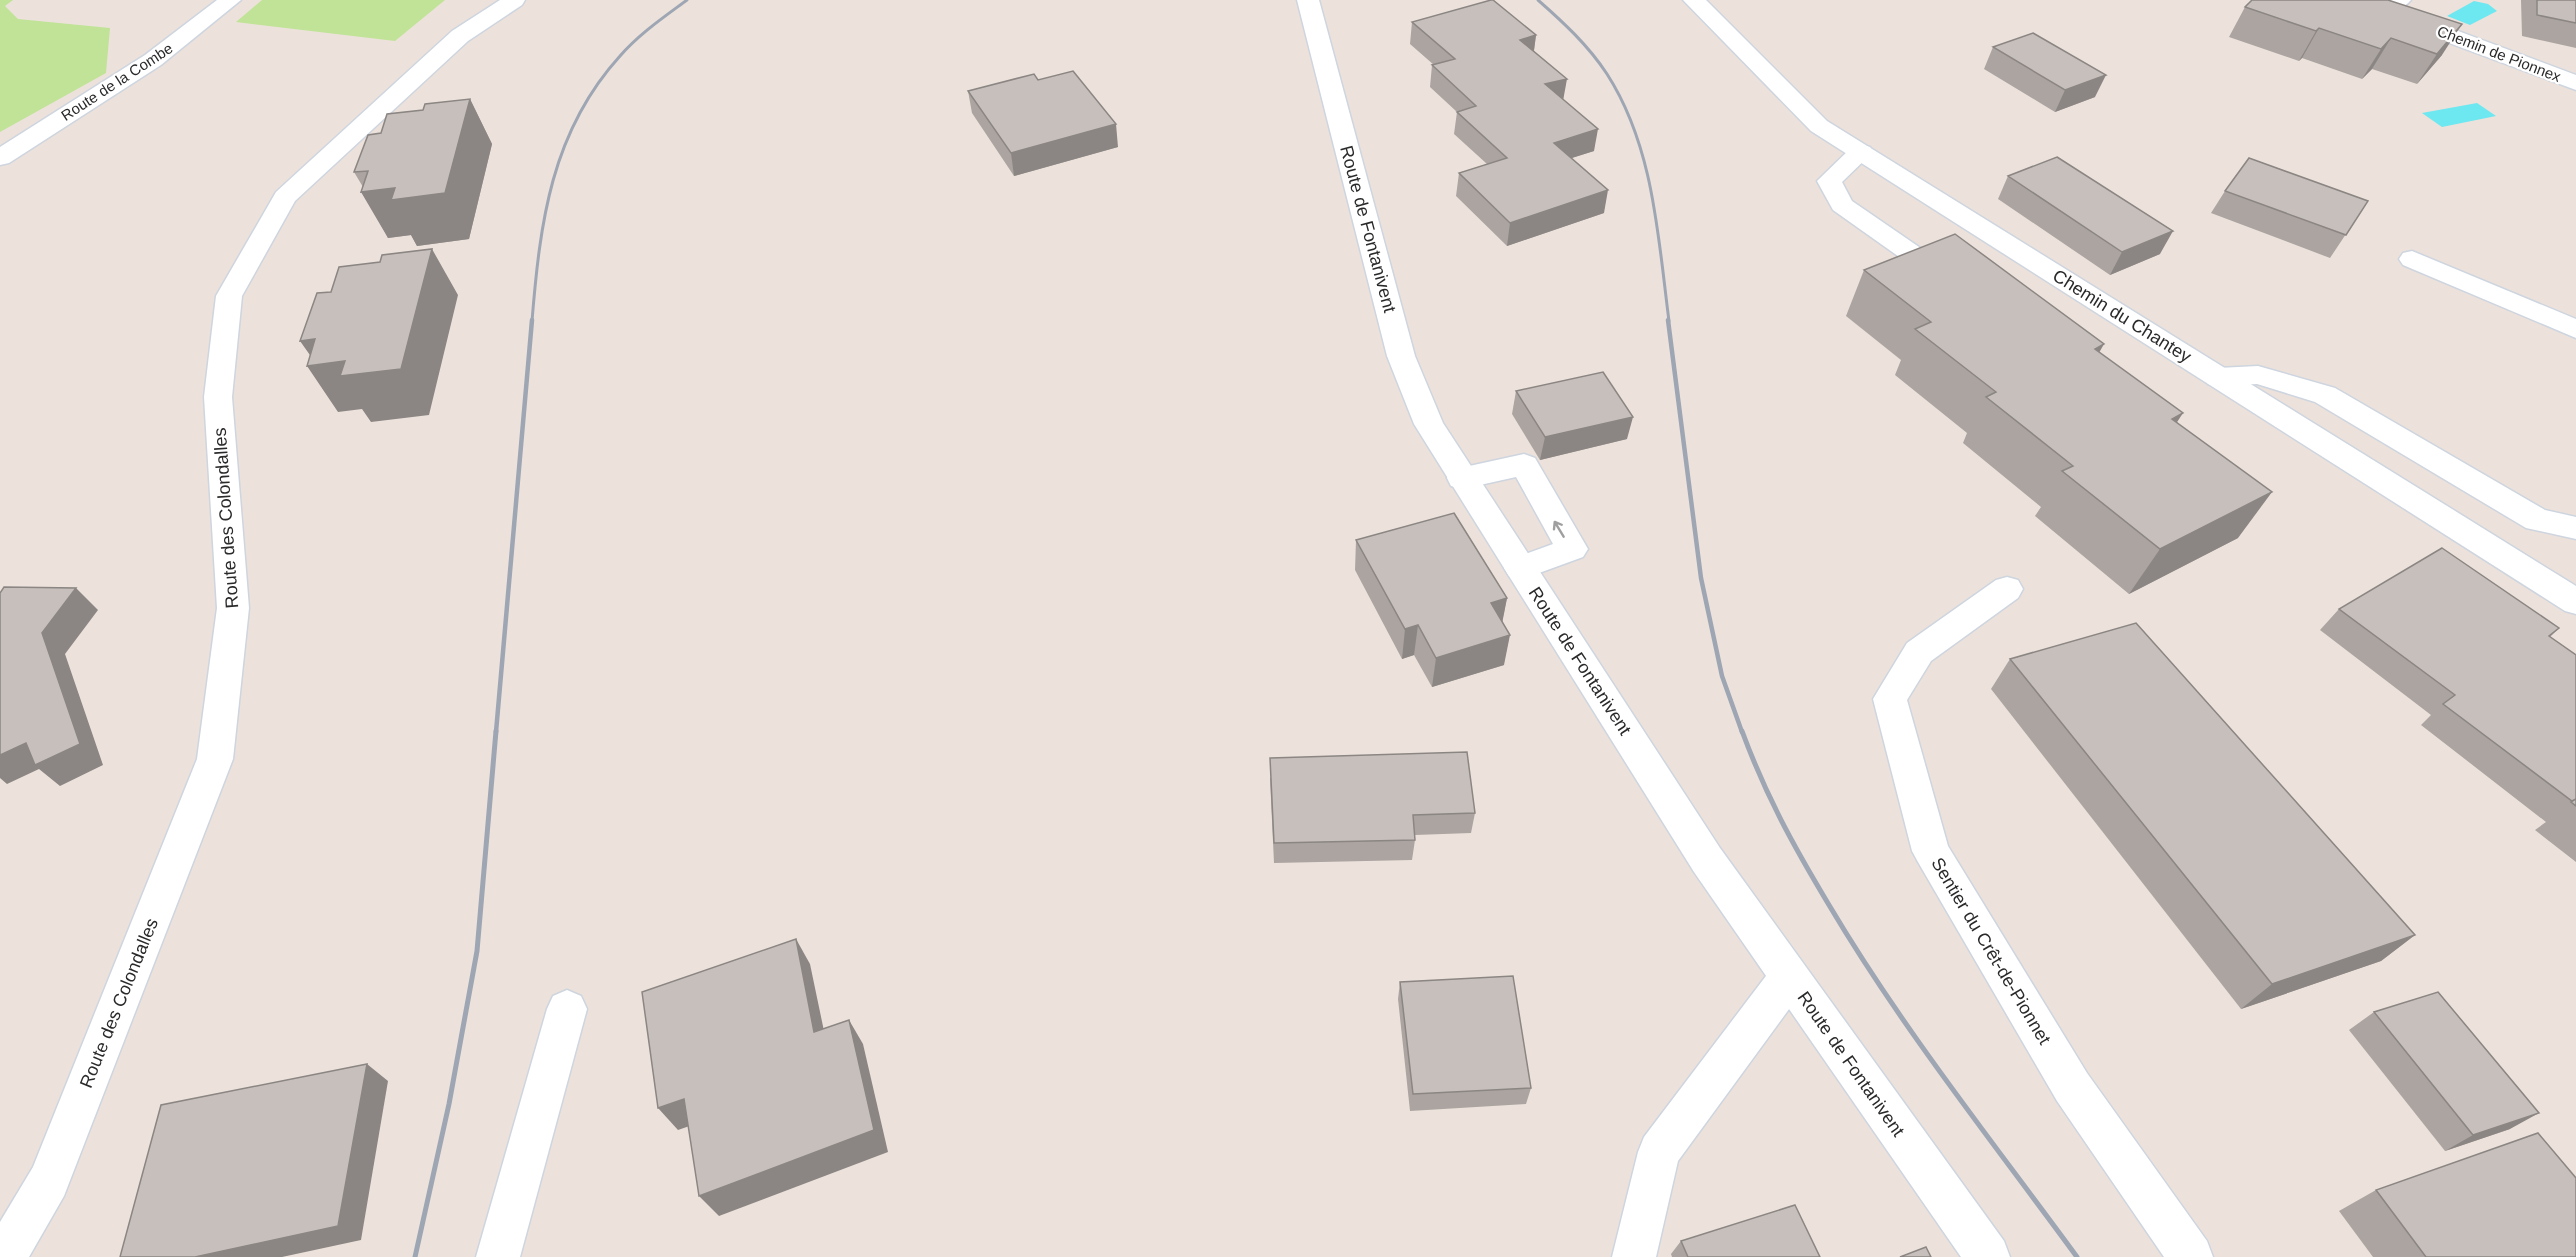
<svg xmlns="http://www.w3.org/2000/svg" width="2576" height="1257" font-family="Helvetica,sans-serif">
  <rect width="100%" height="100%" fill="#ece2db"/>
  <g fill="#c0e397">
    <polygon points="0,0 13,0 5,6 18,19 110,28 106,73 0,132"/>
    <polygon points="262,0 445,0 395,41 236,22"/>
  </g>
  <g fill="#6de7f0">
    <polygon points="2474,1 2488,4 2497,11 2470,25 2447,16"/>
    <polygon points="2477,103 2496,116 2442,127 2422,113"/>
  </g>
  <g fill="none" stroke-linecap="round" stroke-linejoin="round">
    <defs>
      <g id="service">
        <path d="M2382 0H2411C2403 10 2384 17 2372 14L2369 9 2372 4Z"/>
        <polygon points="1861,145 1870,147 1873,152 1842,182 1852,201 1954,271 1958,277 1954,283 1945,285 1936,283 1833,210 1817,181 1852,147"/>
        <polygon points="2412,251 2576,319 2576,338 2403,265 2399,259 2403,253"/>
        <polygon points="2258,366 2335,388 2545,510 2576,517 2576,539 2526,528 2315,402 2257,384 2218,386 2208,384 2204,377 2208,370 2218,368"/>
        <polygon points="1524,454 1535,458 1588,549 1583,557 1520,580 1509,576 1504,568 1509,560 1553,544 1516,477 1462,489 1451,486 1447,478 1451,470"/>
        <polygon points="2007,577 2018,580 2023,589 2018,598 1931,661 1907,700 1948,846 2087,1073 2207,1241 2213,1257 2164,1257 2057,1101 1918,862 1912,851 1873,699 1907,643 1996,580"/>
        <polygon points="567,990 581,996 587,1009 520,1257 476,1257 547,1009 553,996"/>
      </g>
      <g id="minor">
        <polygon points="1683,0 1706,0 1827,121 2576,586 2576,614 2565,611 1811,131"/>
        <polygon points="2344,0 2375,0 2576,75 2576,90 2347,5"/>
        <polygon points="1789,959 1803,964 1809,977 1803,990 1678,1161 1656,1257 1612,1257 1638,1152 1644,1137 1775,964"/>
      </g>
      <g id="tertiary">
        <polygon points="217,0 241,0 161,65 9,163 0,165 0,147 145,55"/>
        <polygon points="500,0 525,0 522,5 468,41 295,201 242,296 232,397 249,608 233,759 64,1196 29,1257 0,1257 0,1222 33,1167 197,759 217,608 204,397 216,296 276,192 452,31"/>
        <polygon points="1297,0 1319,0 1415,356 1443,423 1720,848 2004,1241 2010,1257 1961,1257 1694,872 1414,424 1387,356"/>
      </g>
    </defs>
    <use href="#service" stroke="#ced5df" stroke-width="3"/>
    <use href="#minor" stroke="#ced5df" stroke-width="3"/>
    <use href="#tertiary" stroke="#ced5df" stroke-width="3"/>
    <use href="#service" fill="#fff" fill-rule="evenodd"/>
    <use href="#minor" fill="#fff" fill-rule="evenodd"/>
    <use href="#tertiary" fill="#fff" fill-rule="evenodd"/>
    <g stroke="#9ea6b4" stroke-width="3">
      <path d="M1538 0C1563 22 1588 45 1607 74 1654 147 1658 237 1669 321"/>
      <path d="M532 321C540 223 551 132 620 56 639 34 664 17 687 0"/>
    </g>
    <g stroke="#9ea6b4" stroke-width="4.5">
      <polyline points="1668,320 1701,578 1722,676 1742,732"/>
      <polyline points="496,732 532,320"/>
    </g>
    <g stroke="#9ea6b4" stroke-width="5">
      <path d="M1742 731C1766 796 1793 845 1829 905 1902 1028 1992 1141 2077 1257"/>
      <polyline points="415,1257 449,1104 477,951 496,731"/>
    </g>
  </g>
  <g fill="#aba4a1">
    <polygon points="2388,0 2442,55 2417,84 2372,69 2362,79 2302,58 2299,61 2229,37 2245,7"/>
    <polygon points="2521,0 2576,0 2576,48 2522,36"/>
    <polygon points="1412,22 1536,35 1534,51 1594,151 1571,158 1604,213 1507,246 1456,196 1459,173 1487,164 1454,134 1457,112 1430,87 1432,65 1434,65 1410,44"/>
    <polygon points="1993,47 2095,97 2055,112 1984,69"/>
    <polygon points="1038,80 1118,147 1014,176 972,113 968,91"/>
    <polygon points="470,99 492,144 469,239 417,246 411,235 388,238 363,187 354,172 381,133 423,110"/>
    <polygon points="2008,176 2160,254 2110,275 1998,199"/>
    <polygon points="2225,191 2368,201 2330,258 2211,213"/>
    <polygon points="1864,270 2099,352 2177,422 2238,538 2129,594 2035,516 2041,507 1963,443 1967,433 1895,375 1901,360 1846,316"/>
    <polygon points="1516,391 1627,439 1540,460 1512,414"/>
    <polygon points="1356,540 1507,598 1502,622 1504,665 1432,687 1414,655 1402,659 1355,570"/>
    <polygon points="2339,609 2559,628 2550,637 2576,655 2576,862 2535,830 2546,822 2421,725 2431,715 2320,630"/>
    <polygon points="2010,659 2415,935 2381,961 2241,1009 1991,689"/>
    <polygon points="1270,778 1475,813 1471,833 1415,835 1415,840 1412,860 1274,863"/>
    <polygon points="1400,982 1531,1088 1526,1104 1410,1111 1398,999"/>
    <polygon points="2374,1012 2510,1129 2445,1151 2349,1030"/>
    <polygon points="2376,1190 2576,1257 2373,1257 2339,1211"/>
    <polygon points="1681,1241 1820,1257 1672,1257 1671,1254"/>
  </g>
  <g fill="#8b8683">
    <polygon points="2462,24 2442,55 2417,84 2437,54"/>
    <polygon points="2319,28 2302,58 2299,61 2316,31"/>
    <polygon points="1536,35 1533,57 1520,40"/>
    <polygon points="2391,38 2372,69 2362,79 2381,49"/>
    <polygon points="2106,75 2095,97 2055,112 2065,90"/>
    <polygon points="1567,79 1563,101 1545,84"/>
    <polygon points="470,99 492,144 469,239 417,246 411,235 388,238 361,192 395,188"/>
    <polygon points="1116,124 1118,147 1014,176 1011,153"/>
    <polygon points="1598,129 1594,151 1550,165 1554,143"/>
    <polygon points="1608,190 1604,213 1507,246 1510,223"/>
    <polygon points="2173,231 2160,254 2110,275 2122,252"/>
    <polygon points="432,249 458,295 429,415 371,422 362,409 338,412 307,366 317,365 300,341 315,339 345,361"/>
    <polygon points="2104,344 2078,390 2095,349"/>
    <polygon points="2183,413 2153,459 2172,419"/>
    <polygon points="1633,417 1627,439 1540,460 1545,437"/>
    <polygon points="2272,492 2238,538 2129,594 2160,549"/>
    <polygon points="76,588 98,610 65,654 103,765 60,786 39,769 7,784 0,778 0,755 42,633"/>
    <polygon points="1507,598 1501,629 1491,603"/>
    <polygon points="1418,625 1414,655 1402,659 1405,629"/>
    <polygon points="1510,635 1504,665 1432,687 1436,658"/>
    <polygon points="2415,935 2381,961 2241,1009 2272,984"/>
    <polygon points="796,939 810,964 829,1055 814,1032"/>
    <polygon points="849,1020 863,1044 888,1152 719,1216 699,1196"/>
    <polygon points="367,1064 388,1081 361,1240 282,1257 195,1257"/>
    <polygon points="684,1099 704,1121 678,1130 658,1108"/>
    <polygon points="2539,1113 2510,1129 2445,1151 2473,1135"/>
  </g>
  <g fill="#c7bfbb" stroke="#8b8683" stroke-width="1.5">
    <polygon points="1491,0 1493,0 1536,35 1520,40 1567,79 1545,84 1598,129 1554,143 1608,190 1510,223 1459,173 1507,158 1457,112 1476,106 1432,65 1455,59 1412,22"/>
    <polygon points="2252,0 2388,0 2462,24 2437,54 2391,38 2381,49 2319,28 2316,31 2245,7"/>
    <polygon points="2537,0 2576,0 2576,23 2537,15"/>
    <polygon points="2033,33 2106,75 2065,90 1993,47"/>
    <polygon points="1073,71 1116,124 1011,153 968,91 1034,74 1038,80"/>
    <polygon points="470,99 445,193 391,200 395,188 361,192 368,171 354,172 368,135 381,133 387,114 423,110 425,104"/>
    <polygon points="2057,157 2173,231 2122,252 2008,176"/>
    <polygon points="2249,158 2368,201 2346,235 2225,191"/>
    <polygon points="1955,234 2104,344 2095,349 2183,413 2172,419 2272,492 2160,549 2062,471 2073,466 1986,397 1996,392 1915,329 1931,322 1864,270"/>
    <polygon points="432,249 401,369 340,376 345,361 307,366 315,339 300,341 317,293 331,292 339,267 380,262 382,255"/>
    <polygon points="1603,372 1633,417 1545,437 1516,391"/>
    <polygon points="1454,513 1507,598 1491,603 1510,635 1436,658 1418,625 1405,629 1356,540"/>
    <polygon points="2442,548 2559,628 2549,636 2576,655 2576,799 2572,801 2443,704 2455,695 2339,609"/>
    <polygon points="4,587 76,588 42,633 80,744 35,765 26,743 0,755 0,593"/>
    <polygon points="2136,623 2415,935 2272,984 2010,659"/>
    <polygon points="1467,752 1475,813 1413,815 1415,840 1274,843 1270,758"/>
    <polygon points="2576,799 2576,806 2571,802"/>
    <polygon points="796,939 814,1032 849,1020 874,1130 699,1196 684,1099 658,1108 642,992"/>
    <polygon points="1513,976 1531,1088 1413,1094 1400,982"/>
    <polygon points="2438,992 2539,1113 2473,1135 2374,1012"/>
    <polygon points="367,1064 338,1226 195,1257 120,1257 161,1105"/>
    <polygon points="2538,1133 2576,1178 2576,1257 2426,1257 2376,1190"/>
    <polygon points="1795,1205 1820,1257 1688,1257 1681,1241"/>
    <polygon points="1926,1247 1931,1257 1900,1257"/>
  </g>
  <defs><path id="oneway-shaft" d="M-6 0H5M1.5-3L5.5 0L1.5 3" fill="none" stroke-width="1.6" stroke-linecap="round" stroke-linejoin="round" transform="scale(1.5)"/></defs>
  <use stroke="#9f9f9f" href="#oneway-shaft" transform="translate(1559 529) rotate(-121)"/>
  <g text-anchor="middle" stroke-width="4.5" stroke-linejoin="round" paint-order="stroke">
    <g font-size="15" fill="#2a2a2a" stroke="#fff">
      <text transform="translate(2499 54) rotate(21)" y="5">Chemin de Pionnex</text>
      <text transform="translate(117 82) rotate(-33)" y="5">Route de la Combe</text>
    </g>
    <g font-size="18" fill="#2a2a2a" stroke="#fff">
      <text transform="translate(1368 229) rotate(75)" y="6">Route de Fontanivent</text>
      <text transform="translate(2122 316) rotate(32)" y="6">Chemin du Chantey</text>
      <text transform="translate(226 518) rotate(-94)" y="6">Route des Colondalles</text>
      <text transform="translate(1580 661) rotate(57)" y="6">Route de Fontanivent</text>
      <text transform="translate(1991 951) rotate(59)" y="6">Sentier du Crêt-de-Pionnet</text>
      <text transform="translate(119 1003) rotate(-68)" y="6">Route des Colondalles</text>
      <text transform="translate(1851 1064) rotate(55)" y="6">Route de Fontanivent</text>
    </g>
  </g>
</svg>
